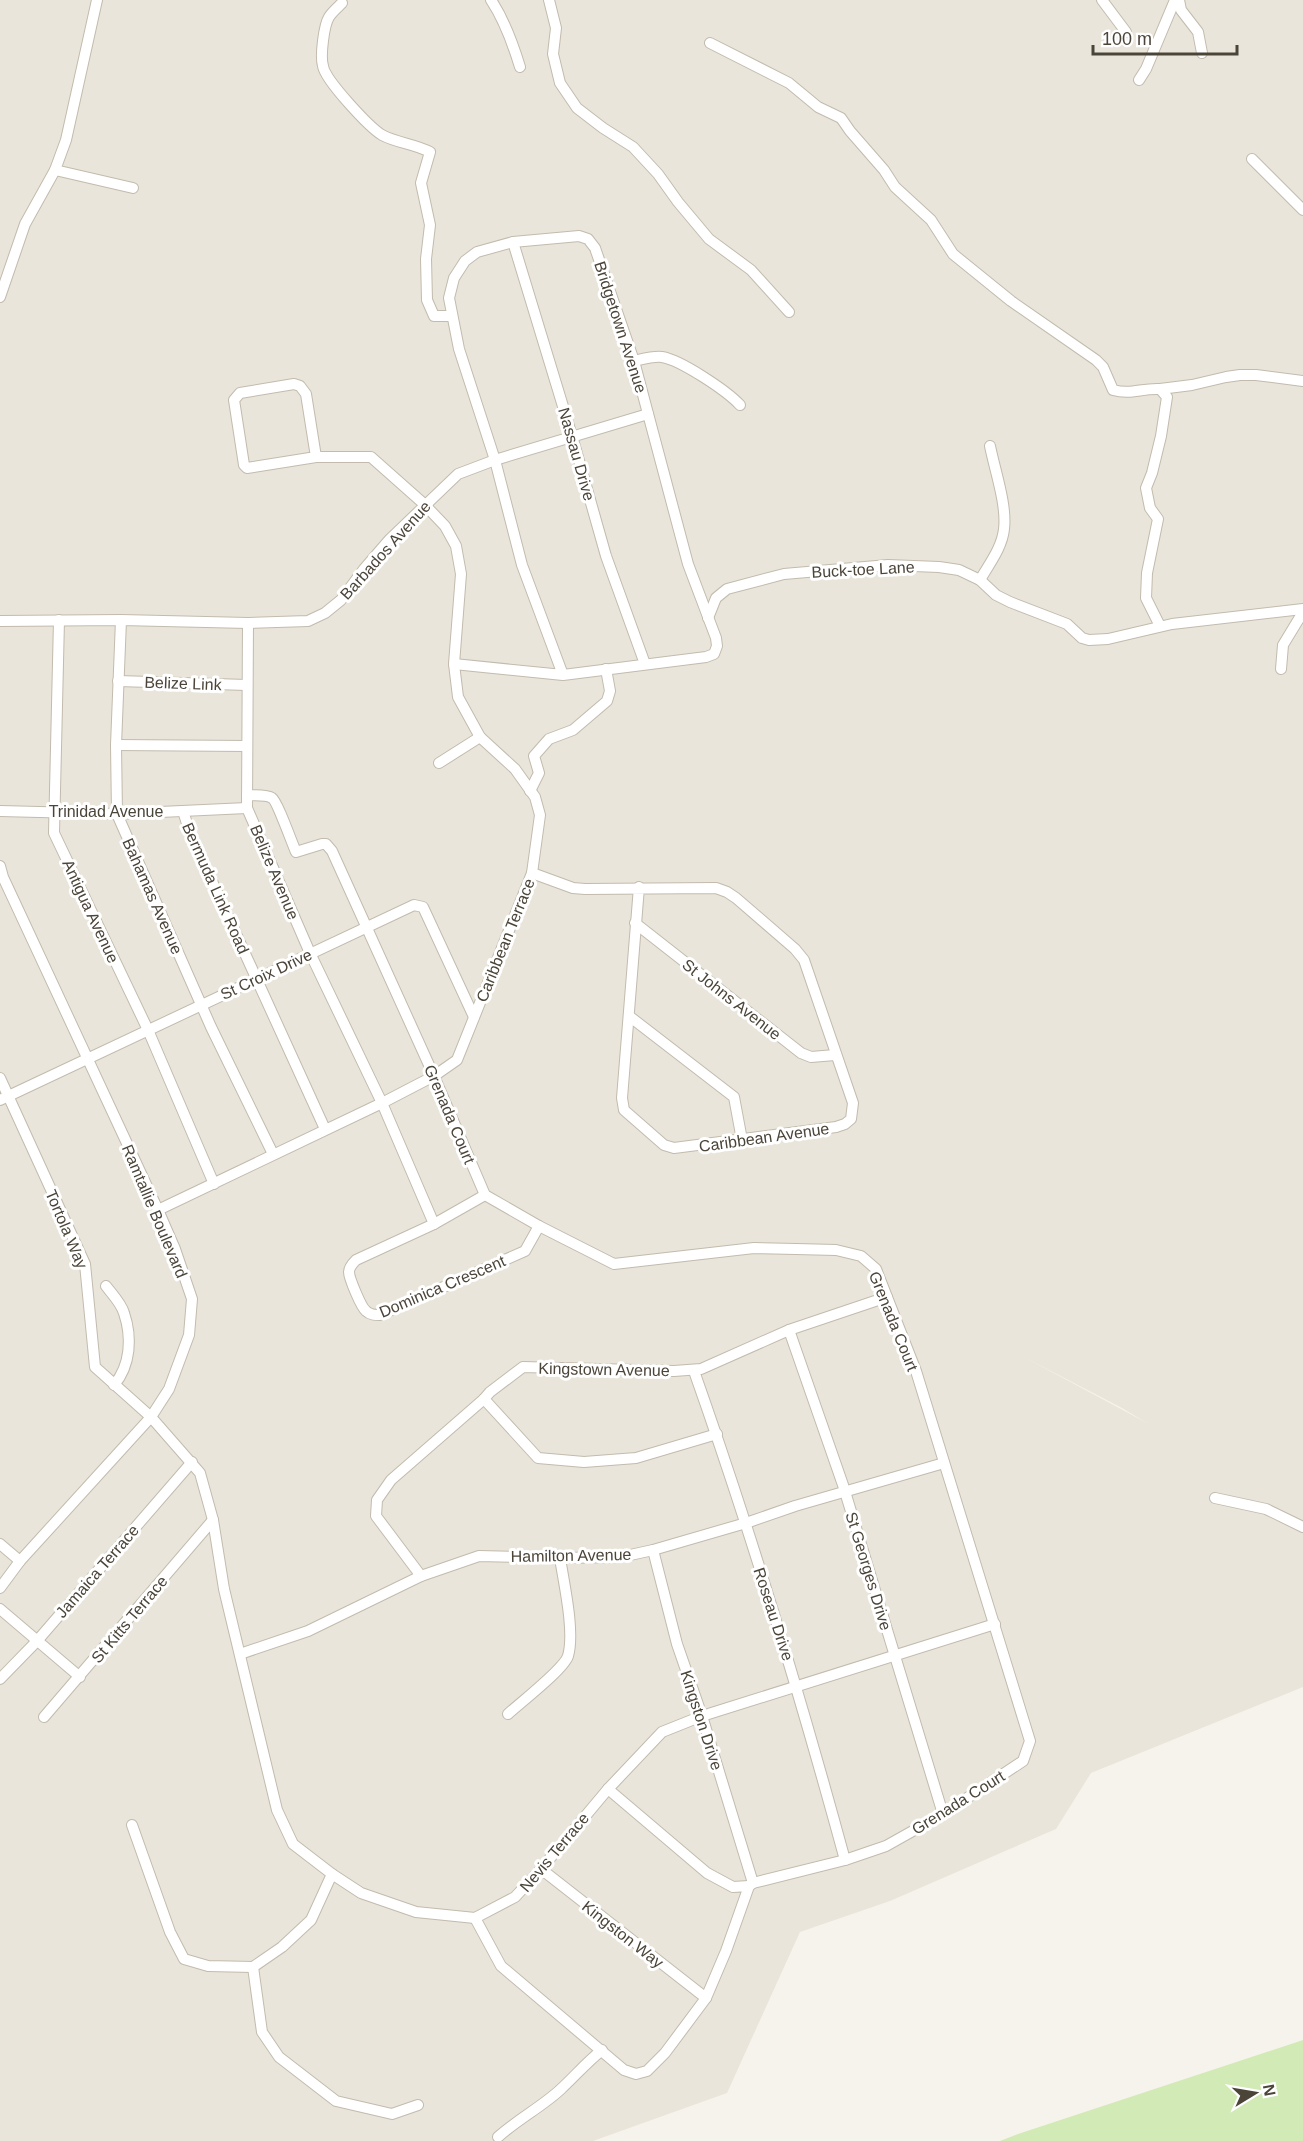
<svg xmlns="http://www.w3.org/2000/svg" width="1303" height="2141" font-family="Helvetica,sans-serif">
  <rect width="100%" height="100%" fill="#f6f3ec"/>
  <path fill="#eae5da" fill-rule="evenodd" d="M0 0H1303V1687L1091 1773 1056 1829 890 1901 800 1932 727 2093 593 2141H0ZM1022 1356 1122 1408 1147 1423 1119 1408Z"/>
  <polygon fill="#d2eab5" points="1303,2040 1303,2141 1000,2141 1018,2134"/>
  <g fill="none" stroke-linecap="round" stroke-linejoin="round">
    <defs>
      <g id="street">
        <path d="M491 0C505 21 513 44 520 67"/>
        <polyline points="549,0 556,28 553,54 560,83 577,108 603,128 633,147 658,174 678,202 709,239 751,270 789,312"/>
        <polyline points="1102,0 1126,32"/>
        <polyline points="1179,0 1181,10 1198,32 1202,53"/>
        <path d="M342 3C338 7 332 12 329 17 324 25 320 56 323 66 325 80 369 127 382 135 397 143 415 144 430 152L421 183 430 225 426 259 427 300 434 316H451"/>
        <path d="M710 43 789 83 818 107 841 118 850 131 884 170 895 187 931 220 953 254 1011 301 1096 360 1103 367 1113 390C1131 395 1141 388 1160 389L1167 397 1161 436 1152 473 1146 488 1150 508 1158 519 1147 573 1146 598 1160 626"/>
        <polyline points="1139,80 1146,69 1175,0"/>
        <polyline points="1252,159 1303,210"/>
        <polyline points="55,170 133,188"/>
        <polyline points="513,242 572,436 606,556 645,664"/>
        <polyline points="0,297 25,224 55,170 66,140 97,0"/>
        <path d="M634 361C643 359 653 356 662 357 681 360 727 391 740 405"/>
        <polyline points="1160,389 1192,385 1226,377 1240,375 1256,375 1303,381"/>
        <path d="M980 580C989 564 1002 548 1004 529 1007 505 995 471 990 446"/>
        <polyline points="708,618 716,598 727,589 784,574 888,565 939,567 959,570 980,580 996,595 1010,602 1067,624 1082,638 1089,640 1108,639 1172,624 1303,609"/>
        <polyline points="59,620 54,833 148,1030 214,1184"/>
        <polyline points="121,620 116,745 117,814 211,1027 273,1154"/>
        <polyline points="0,621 121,620 248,623 308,621 325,613 341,600 364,569 390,539 458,474 495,460 648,414"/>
        <path d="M248 623 247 808 310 953 382 1103 434 1224 356 1260C353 1263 349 1267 349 1272 349 1278 361 1307 366 1311 370 1315 375 1315 380 1315L525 1251 539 1226"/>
        <polyline points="454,664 563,675 706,657 714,654 717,646 716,638 688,564 634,361 595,248 588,239 579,236 513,242 477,252 465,261 454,278 449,298 459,349 495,460 522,565 563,675"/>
        <polyline points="1281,669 1283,645 1303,612"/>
        <polyline points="118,681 247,685"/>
        <polyline points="116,745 247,746"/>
        <polyline points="439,763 480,737"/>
        <polyline points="530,791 539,773 534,756 549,739 573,730 607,701 610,691 606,669"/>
        <path d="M247 795C254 796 266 794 272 798 277 801 292 843 296 852L322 844H326L332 851 434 1076 485 1195 539 1226 614 1264 754 1248 796 1249 836 1250 861 1256 876 1269 916 1371 1030 1741 1023 1761 943 1814 886 1846 845 1860 753 1883"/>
        <polyline points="0,811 117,814 247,808"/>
        <polyline points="183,811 190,833 325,1129"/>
        <polyline points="0,866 3,877 158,1210 175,1249 192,1299 189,1335 169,1389 151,1417 20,1561 0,1588"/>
        <polyline points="532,873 573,888 585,889 716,888 727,892 736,898 795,949 804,960 853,1103 851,1119 845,1124 836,1127 674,1148 664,1145 624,1110 622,1098 639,887"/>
        <polyline points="635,923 801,1053 811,1057 835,1055"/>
        <polyline points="629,1016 734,1097 742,1140"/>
        <polyline points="0,1078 85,1264 95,1367 151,1417 200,1473 213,1520 224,1589 277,1810 293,1844 332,1874 361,1893 416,1912 475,1918 515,1897 541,1869 608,1789 662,1732 702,1716 995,1624"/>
        <polyline points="0,1100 414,905 423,907 474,1017"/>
        <polyline points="158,1210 382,1103 434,1076 457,1060 532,873 540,815 535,797 515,769 480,737 458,697 454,664 461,574 456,546 445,526 424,504 371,457 316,457 247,468 244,465 234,400 240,393 294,384 300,386 306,394 316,457"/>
        <polyline points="434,1224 485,1195"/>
        <path d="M106 1286C112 1294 121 1303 124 1313 132 1337 131 1365 114 1385"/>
        <polyline points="789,1330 843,1485 943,1814"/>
        <path d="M694 1371C751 1532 800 1695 845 1860"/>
        <polyline points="484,1399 538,1458 584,1462 636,1458 717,1434"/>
        <polyline points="1215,1498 1266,1509 1303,1527"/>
        <polyline points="0,1544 20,1561"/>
        <polyline points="653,1550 677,1644 702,1716 753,1883 749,1886"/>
        <polyline points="421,1576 376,1516 377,1500 391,1480 484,1399 490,1392 523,1367 674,1371 701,1369 789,1330 887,1297"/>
        <polyline points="0,1609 80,1677"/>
        <polyline points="240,1654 308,1631 421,1576 479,1556 560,1558 621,1557 653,1550 746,1523 795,1506 944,1463"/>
        <polyline points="0,1679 37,1641 192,1462"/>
        <path d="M508 1714C520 1703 564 1669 568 1656 575 1632 564 1584 560 1558"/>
        <polyline points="44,1717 213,1520"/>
        <polyline points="132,1825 170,1932 184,1959 208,1966 253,1967 282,1947 311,1920 332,1874"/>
        <polyline points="541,1869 706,1998"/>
        <polyline points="475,1918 501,1966 624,2070 636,2074 647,2071 665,2053 706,1998 726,1951 749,1886 733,1887 707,1873 608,1789"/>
        <polyline points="253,1967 262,2032 279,2057 336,2101 392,2114 418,2105"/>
        <path d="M498 2137C518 2119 543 2106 561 2089 575 2076 587 2062 602 2050"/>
      </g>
    </defs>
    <use href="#street" stroke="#c2bbae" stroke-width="12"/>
    <use href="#street" stroke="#fff" stroke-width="10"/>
  </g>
  <g text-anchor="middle" stroke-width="6" stroke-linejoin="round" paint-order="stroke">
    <g font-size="16" fill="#4b4439" stroke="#fff">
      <text transform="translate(621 327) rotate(72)" y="6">Bridgetown Avenue</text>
      <text transform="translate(577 454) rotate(74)" y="6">Nassau Drive</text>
      <text transform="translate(385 550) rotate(-48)" y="6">Barbados Avenue</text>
      <text transform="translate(863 569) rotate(-3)" y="6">Buck-toe Lane</text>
      <text transform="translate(183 683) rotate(2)" y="6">Belize Link</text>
      <text x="106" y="817">Trinidad Avenue</text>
      <text transform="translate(275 872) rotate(67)" y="6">Belize Avenue</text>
      <text transform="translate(216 888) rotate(66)" y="6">Bermuda Link Road</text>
      <text transform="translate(153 896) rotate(66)" y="6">Bahamas Avenue</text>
      <text transform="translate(91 911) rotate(65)" y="6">Antigua Avenue</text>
      <text transform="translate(505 940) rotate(-68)" y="6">Caribbean Terrace</text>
      <text transform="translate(266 974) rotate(-25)" y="6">St Croix Drive</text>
      <text transform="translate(732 999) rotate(38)" y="6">St Johns Avenue</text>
      <text transform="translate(450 1114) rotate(67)" y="6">Grenada Court</text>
      <text transform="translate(764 1137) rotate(-8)" y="6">Caribbean Avenue</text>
      <text transform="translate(155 1211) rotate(67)" y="6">Ramtallie Boulevard</text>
      <text transform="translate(67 1229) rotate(67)" y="6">Tortola Way</text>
      <text transform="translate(442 1286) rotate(-23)" y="6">Dominica Crescent</text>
      <text transform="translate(894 1321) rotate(68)" y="6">Grenada Court</text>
      <text transform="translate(604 1369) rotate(1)" y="6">Kingstown Avenue</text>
      <text transform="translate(571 1555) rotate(-1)" y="6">Hamilton Avenue</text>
      <text transform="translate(97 1571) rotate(-49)" y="6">Jamaica Terrace</text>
      <text transform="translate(869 1571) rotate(73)" y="6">St Georges Drive</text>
      <text transform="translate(774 1614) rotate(72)" y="6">Roseau Drive</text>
      <text transform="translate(129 1619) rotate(-50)" y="6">St Kitts Terrace</text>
      <text transform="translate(702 1720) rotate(72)" y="6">Kingston Drive</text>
      <text transform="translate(958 1802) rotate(-32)" y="6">Grenada Court</text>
      <text transform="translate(554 1852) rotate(-50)" y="6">Nevis Terrace</text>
      <text transform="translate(623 1934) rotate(38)" y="6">Kingston Way</text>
    </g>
  </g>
  <g transform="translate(1255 2093) rotate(79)" stroke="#ffffff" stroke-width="4.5" paint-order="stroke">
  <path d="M0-4.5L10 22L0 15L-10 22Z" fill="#4b4439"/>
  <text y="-9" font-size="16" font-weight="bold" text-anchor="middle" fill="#4b4439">N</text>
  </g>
  <path d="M1093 45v9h144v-9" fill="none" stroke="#4b4439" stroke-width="3"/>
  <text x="1102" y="45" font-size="18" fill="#4b4439" stroke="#ffffff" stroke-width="4.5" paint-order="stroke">100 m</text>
</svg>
